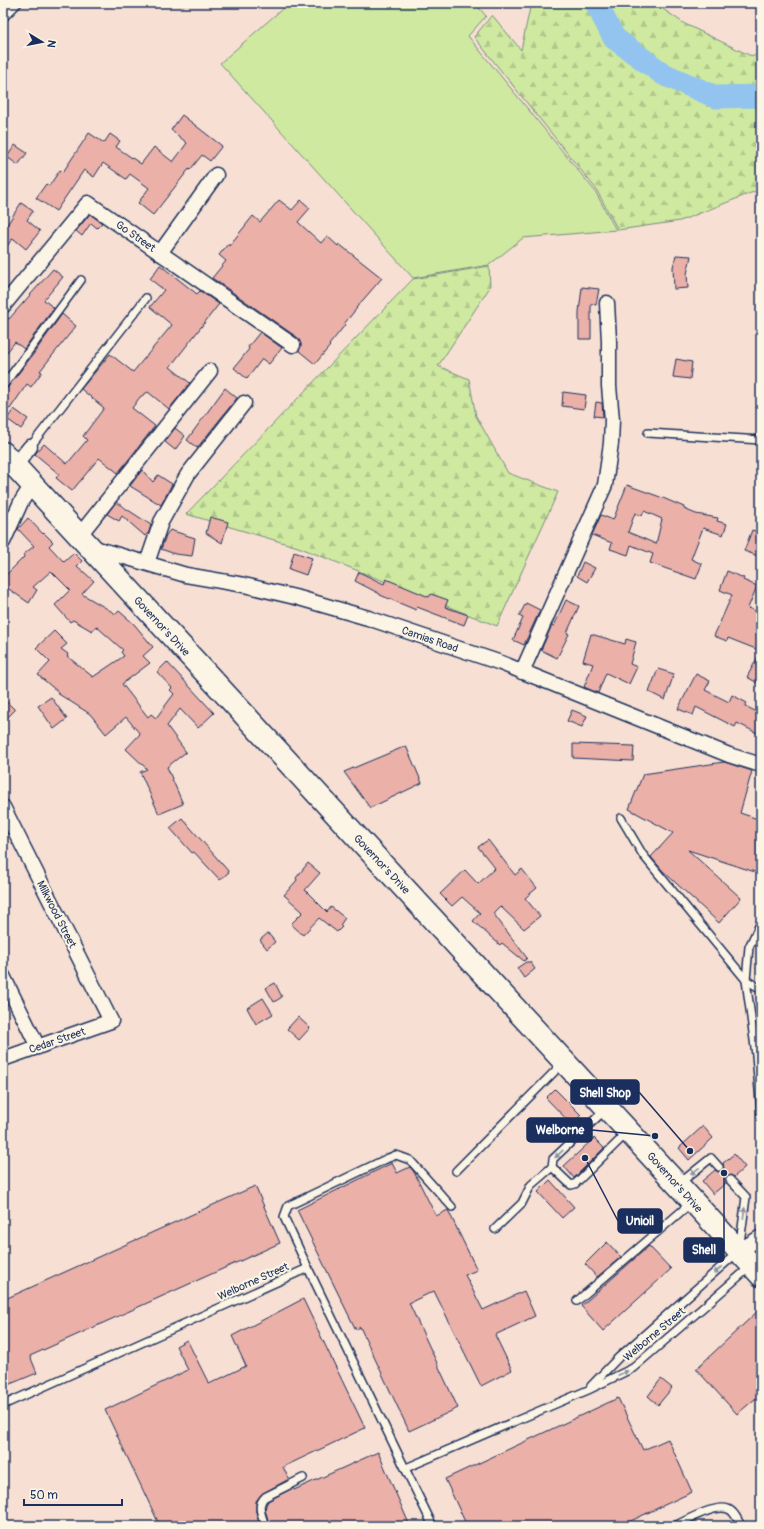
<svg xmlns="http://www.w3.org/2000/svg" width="764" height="1529" font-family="Pangolin,sans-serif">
  <defs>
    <pattern id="forest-firs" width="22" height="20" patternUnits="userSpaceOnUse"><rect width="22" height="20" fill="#cfe9a0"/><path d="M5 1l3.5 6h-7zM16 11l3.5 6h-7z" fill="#b1c88c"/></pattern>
  </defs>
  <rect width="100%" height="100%" fill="#f7e0d3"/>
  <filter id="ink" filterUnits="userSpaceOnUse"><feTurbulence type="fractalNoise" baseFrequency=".025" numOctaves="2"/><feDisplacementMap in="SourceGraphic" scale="8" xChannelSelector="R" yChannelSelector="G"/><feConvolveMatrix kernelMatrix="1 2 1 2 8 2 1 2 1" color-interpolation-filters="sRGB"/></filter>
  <g filter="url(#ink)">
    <polygon fill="#cfe9a0" stroke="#758c7f" points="289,3 475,3 486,16 468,36 595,191 616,230 523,238 489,265 413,278 220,63"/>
    <g fill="url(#forest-firs)" stroke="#758c7f">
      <polygon points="531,3 654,3 685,24 749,55 761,57 761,189 680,221 618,230 596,189 474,37 492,15 521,50"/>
      <polygon points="489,266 490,287 438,366 469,379 476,416 508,473 558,492 497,626 298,547 186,514 413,279"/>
    </g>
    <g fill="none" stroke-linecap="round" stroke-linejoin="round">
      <polyline stroke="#93c4ef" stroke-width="23" points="596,3 614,38 663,74 716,97 761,96"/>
    </g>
    <g fill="#ebb0a8" stroke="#1b2f5e" fill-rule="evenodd">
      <polygon points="182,115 222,146 210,161 202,155 190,170 189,169 153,215 138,203 149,188 130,174 126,179 103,163 94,177 84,170 56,211 36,198 46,184 49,186 60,170 63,172 89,133 104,143 110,134 120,141 116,147 141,164 154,147 173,162 187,143 171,130"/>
      <polygon points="15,145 27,153 18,165 7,157"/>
      <polygon points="279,200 292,210 301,200 310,208 298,222 321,243 327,236 338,246 339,244 382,278 356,308 357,308 344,324 345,325 329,345 330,346 315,364 299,351 301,345 298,338 212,278 226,261 219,255 228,244 229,246 253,216 260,222"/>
      <polygon points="21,203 33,211 27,220 40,231 26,249 14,239 14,240 12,239 3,252 3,231"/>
      <polygon points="90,214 102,223 97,228 91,223 82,236 76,231"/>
      <polygon points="676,255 691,256 687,274 688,288 674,289 673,267"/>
      <polygon points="160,265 197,294 200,291 219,304 170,367 190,383 169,409 148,392 140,397 132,408 155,426 118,473 99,458 72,491 56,478 59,474 35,454 44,444 67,464 87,440 83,436 104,408 81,389 110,354 133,372 172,325 150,307 164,290 150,279"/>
      <polygon points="53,269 63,277 44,300 54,308 24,349 15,342 3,357 3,324 8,318 9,319"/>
      <polygon points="582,287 599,289 596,305 591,304 591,339 579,339 579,312"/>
      <polygon points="62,314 76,326 40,371 42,372 31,387 27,384 10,409 3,404 3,393 32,356"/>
      <polygon points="260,332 282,348 269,364 262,359 247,379 234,368 249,349 248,347"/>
      <polygon points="676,359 692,362 690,379 673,377"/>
      <polygon points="225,388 237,398 197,448 187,440"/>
      <polygon points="563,392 586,395 584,409 562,406"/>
      <polygon points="596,402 602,403 603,417 594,416"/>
      <polygon points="14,409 28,419 21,429 7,419"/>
      <polygon points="175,428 185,436 175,450 165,442"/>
      <polygon points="142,470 153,482 158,475 172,484 161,505 130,486"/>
      <path d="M627 485 663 498 684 507V509L696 514 718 518 717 521 727 524 723 535 703 528 691 559 702 564 696 579 650 563 653 554 631 545 628 555 610 549 612 543 592 535 601 515 613 520ZM644 511 662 519 656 544 628 532 635 513 642 516Z"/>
      <polygon points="116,502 151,525 149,532 145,536 122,516 119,521 107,514"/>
      <polygon points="210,517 228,522 222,543 206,533"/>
      <polygon points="28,518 43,534 44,533 53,542 49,546 64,562 74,553 82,561 77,566 94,581 82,594 116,614 119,611 134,624 153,647 143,656 150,663 122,684 148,717 151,714 156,718 174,694 170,690 172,688 157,672 167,662 214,713 198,728 180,709 167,726 186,752 167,767 183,804 159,814 140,772 147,769 126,749 140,734 126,717 106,734 90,714 57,693 58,692 38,675 50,662 36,648 54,631 67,644 61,649 68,654 67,656 93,677 124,656 121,652 123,650 96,626 92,631 73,620 70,622 55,605 70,590 51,571 33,587 37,590 29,603 3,585 3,578 24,557 23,555 34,546 18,529"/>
      <polygon points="170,530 195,538 192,556 175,554 161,549 166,535"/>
      <polygon points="752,530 761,533 761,557 744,551"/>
      <polygon points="294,552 312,558 306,575 289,569"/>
      <polygon points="583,562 595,568 587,582 577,576"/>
      <polygon points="727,571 744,578 743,580 757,586 748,608 761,613 761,685 747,677 761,651 728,638 727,641 714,636 732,595 720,590"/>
      <polygon points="359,572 384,584 386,579 429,597 431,594 448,600 445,607 468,615 464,625 417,607 416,610 380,595 380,594 355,581"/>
      <polygon points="566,600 579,606 567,633 569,634 557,658 541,650 552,625 554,626"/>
      <polygon points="526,603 540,610 524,645 513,640 523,618 519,616"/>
      <polygon points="591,634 625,644 626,639 636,642 630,664 637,667 629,684 606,673 598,693 584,687 593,664 583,661"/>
      <polygon points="658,669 674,674 665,700 649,692"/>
      <polygon points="696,674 710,681 705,690 729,702 732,695 747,703 745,706 761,714 761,735 737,723 735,727 696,707 693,715 678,709"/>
      <polygon points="51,697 67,719 54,729 38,706"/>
      <polygon points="3,698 15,710 3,722"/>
      <polygon points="572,710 587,716 582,727 567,721"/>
      <polygon points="573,744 634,746 633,761 573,758"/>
      <polygon points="406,746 422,783 370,808 344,772"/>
      <polygon points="724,762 752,771 740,813 761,820 761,874 688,850 741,898 719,923 663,871 651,857 673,833 629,809 643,774"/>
      <polygon points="182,818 229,872 220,880 194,852 192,853 170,828"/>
      <polygon points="488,840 515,875 522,869 537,888 525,898 540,916 524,929 500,906 493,913 527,958 524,961 502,943 500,945 473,921 480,913 462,897 452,906 440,894 465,870 478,884 495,868 478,847"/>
      <polygon points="308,863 320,873 305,890 327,912 331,907 345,918 340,925 342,927 337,932 319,918 303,935 291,924 303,912 284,895 297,880 296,878"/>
      <polygon points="268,933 275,942 267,949 260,940"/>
      <polygon points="526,962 530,962 535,969 524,978 517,968"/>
      <polygon points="275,983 282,997 274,1002 266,988"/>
      <polygon points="263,998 273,1014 256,1024 247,1008"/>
      <polygon points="298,1017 310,1028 299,1040 287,1029"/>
      <polygon points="555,1089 581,1115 572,1125 546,1098"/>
      <polygon points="703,1126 713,1138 689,1160 679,1148"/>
      <polygon points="594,1138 604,1148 574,1178 564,1166"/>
      <polygon points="734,1154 745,1167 734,1177 731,1175 727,1176 725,1179 726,1183 713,1194 702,1181 715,1170 718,1172 722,1171 724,1168 723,1163"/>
      <polygon points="392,1163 397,1173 410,1167 414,1172 436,1216 448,1210 477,1270 465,1275 483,1310 524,1291 535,1316 495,1335 512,1370 481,1386 434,1291 409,1303 458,1408 409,1431 360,1327 356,1330 297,1210"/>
      <polygon points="550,1180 574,1207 562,1218 538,1192"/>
      <polygon points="255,1186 280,1243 30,1356 37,1373 3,1387 3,1300"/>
      <polygon points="607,1242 621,1257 597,1277 585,1264"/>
      <polygon points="649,1246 671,1269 603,1331 581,1306"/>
      <polygon points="303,1299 365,1428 283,1467 289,1479 263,1493 256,1501 256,1512 260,1526 160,1526 105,1410 188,1370 176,1346 187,1340 209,1384 246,1366 232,1336"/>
      <polygon points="761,1308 761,1394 737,1414 696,1369"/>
      <polygon points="661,1379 672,1388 658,1405 648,1396"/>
      <polygon points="618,1398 643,1450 668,1439 692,1492 620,1526 467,1526 445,1479"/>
      <polygon points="378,1452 410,1526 270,1526 265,1510 266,1505 268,1501 293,1488 294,1490"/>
    </g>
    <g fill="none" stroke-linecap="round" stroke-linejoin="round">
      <defs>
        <g id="service">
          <polyline points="3,18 18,3"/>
          <polyline points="3,386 81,280"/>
          <polyline points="648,433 761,440"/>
          <polyline points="30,447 146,298"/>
          <polyline points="621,818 643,855 746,980 761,989"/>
          <polyline points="761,922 749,947 746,980 756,1055 761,1113"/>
          <polyline points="606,1109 553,1159 552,1167 571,1185 575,1184 627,1133"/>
          <polyline points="456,1171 563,1063"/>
          <polyline points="680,1183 711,1158 719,1167"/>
          <polyline points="495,1229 522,1203 531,1185 552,1167"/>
          <polyline points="308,1268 284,1217 288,1206 386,1159 396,1155 410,1160 452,1207"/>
          <polyline points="577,1301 691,1203"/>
          <polyline points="591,1386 619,1357 739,1251 746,1197 730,1180"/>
          <polyline points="3,1405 308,1268 433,1526"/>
          <polyline points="406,1468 588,1390 633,1368 751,1266"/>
          <path d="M265 1526C262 1516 256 1505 265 1497L303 1478"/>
          <path d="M675 1526C686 1520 716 1504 728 1509 734 1511 738 1520 741 1526"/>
        </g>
        <g id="minor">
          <polyline points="160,253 216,175"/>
          <polyline points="3,306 88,203 293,345"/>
          <polyline points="15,466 30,447"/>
          <polyline points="79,536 210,371"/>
          <polyline points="3,542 21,502 32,485"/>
          <polyline points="91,547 186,575 244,585 299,598 368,618 501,663 729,755 761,765"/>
          <polyline points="147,563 161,522 188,474 244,403"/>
          <polyline points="522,672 605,485 611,443 612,420 609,386 609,341 607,303"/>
          <polyline points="3,807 111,1021 3,1059"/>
          <polyline points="3,976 38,1047"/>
          <polyline points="739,1251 761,1237"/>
        </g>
        <polyline id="trunk" points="3,453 761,1275"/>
      </defs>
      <use href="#service" stroke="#1b2f5e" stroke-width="10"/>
      <use href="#minor" stroke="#1b2f5e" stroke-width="17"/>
      <use href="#trunk" stroke="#1b2f5e" stroke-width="25"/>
      <use href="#service" stroke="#fcf5e5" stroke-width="7"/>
      <use href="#minor" stroke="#fcf5e5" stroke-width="14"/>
      <use href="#trunk" stroke="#fcf5e5" stroke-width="22"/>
    </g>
    <defs><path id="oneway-solid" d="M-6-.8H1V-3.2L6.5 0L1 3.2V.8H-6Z"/></defs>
    <g fill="#8c92a2">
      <use href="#oneway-solid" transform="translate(559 1154) rotate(137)"/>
      <use href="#oneway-solid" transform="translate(695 1171) rotate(142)"/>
      <use href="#oneway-solid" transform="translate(744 1213) rotate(-83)"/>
      <use href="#oneway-solid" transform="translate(718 1270) rotate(138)"/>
      <use href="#oneway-solid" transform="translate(623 1373) rotate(-25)"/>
    </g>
  </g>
  <g text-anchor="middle" stroke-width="4" stroke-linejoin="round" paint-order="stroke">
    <g font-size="11" fill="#1b2f5e" stroke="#fcf5e5">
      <text transform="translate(136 236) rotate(35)" y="4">Go Street</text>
      <text transform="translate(162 626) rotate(47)" y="4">Governor's Drive</text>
      <text transform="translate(430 639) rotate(19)" y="4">Camias Road</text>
      <text transform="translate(382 864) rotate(47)" y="4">Governor's Drive</text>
      <text transform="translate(57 914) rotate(63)" y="4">Milkwood Street</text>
      <text transform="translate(57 1040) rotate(-19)" y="4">Cedar Street</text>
      <text transform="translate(675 1182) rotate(48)" y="4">Governor's Drive</text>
      <text transform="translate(253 1281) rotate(-24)" y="4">Welborne Street</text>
      <text transform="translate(654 1334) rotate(-40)" y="4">Welborne Street</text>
    </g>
  </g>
  <path fill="none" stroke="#1b2f5e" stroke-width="1.5" d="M690 1151L639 1092M655 1136L592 1130M585 1158L618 1221M724 1173L724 1250"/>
  <g fill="#1b2f5e" stroke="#fcf5e5" stroke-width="1.5">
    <circle cx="690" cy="1151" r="4"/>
    <circle cx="655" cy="1136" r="4"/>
    <circle cx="585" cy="1158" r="4"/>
    <circle cx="724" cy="1173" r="4"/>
  </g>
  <g fill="#1b2f5e" stroke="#1b2f5e" stroke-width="1.5">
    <rect x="571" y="1080" width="68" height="24" rx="4"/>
    <rect x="527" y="1118" width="65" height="24" rx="4"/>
    <rect x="618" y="1209" width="44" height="24" rx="4"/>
    <rect x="684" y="1238" width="40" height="24" rx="4"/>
  </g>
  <g font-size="12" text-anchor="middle" font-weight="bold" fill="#fff">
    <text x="605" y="1097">Shell Shop</text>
    <text x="560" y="1134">Welborne</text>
    <text x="640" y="1225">Unioil</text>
    <text x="704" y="1254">Shell</text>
  </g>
  <rect width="764" height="1529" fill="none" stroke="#fcf5e5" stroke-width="16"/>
  <rect x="8" y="8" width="748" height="1513" fill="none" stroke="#1b2f5e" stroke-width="1.5" filter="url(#ink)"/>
  <g transform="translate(42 42) rotate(100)" stroke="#fcf5e5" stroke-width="3" paint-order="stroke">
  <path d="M0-3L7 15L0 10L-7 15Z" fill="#1b2f5e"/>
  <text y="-6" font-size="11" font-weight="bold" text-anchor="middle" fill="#1b2f5e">N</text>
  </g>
  <path d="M24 1499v6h98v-6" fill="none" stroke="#1b2f5e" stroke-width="2"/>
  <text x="30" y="1499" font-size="12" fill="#1b2f5e" stroke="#fcf5e5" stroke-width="3" paint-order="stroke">50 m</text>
</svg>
